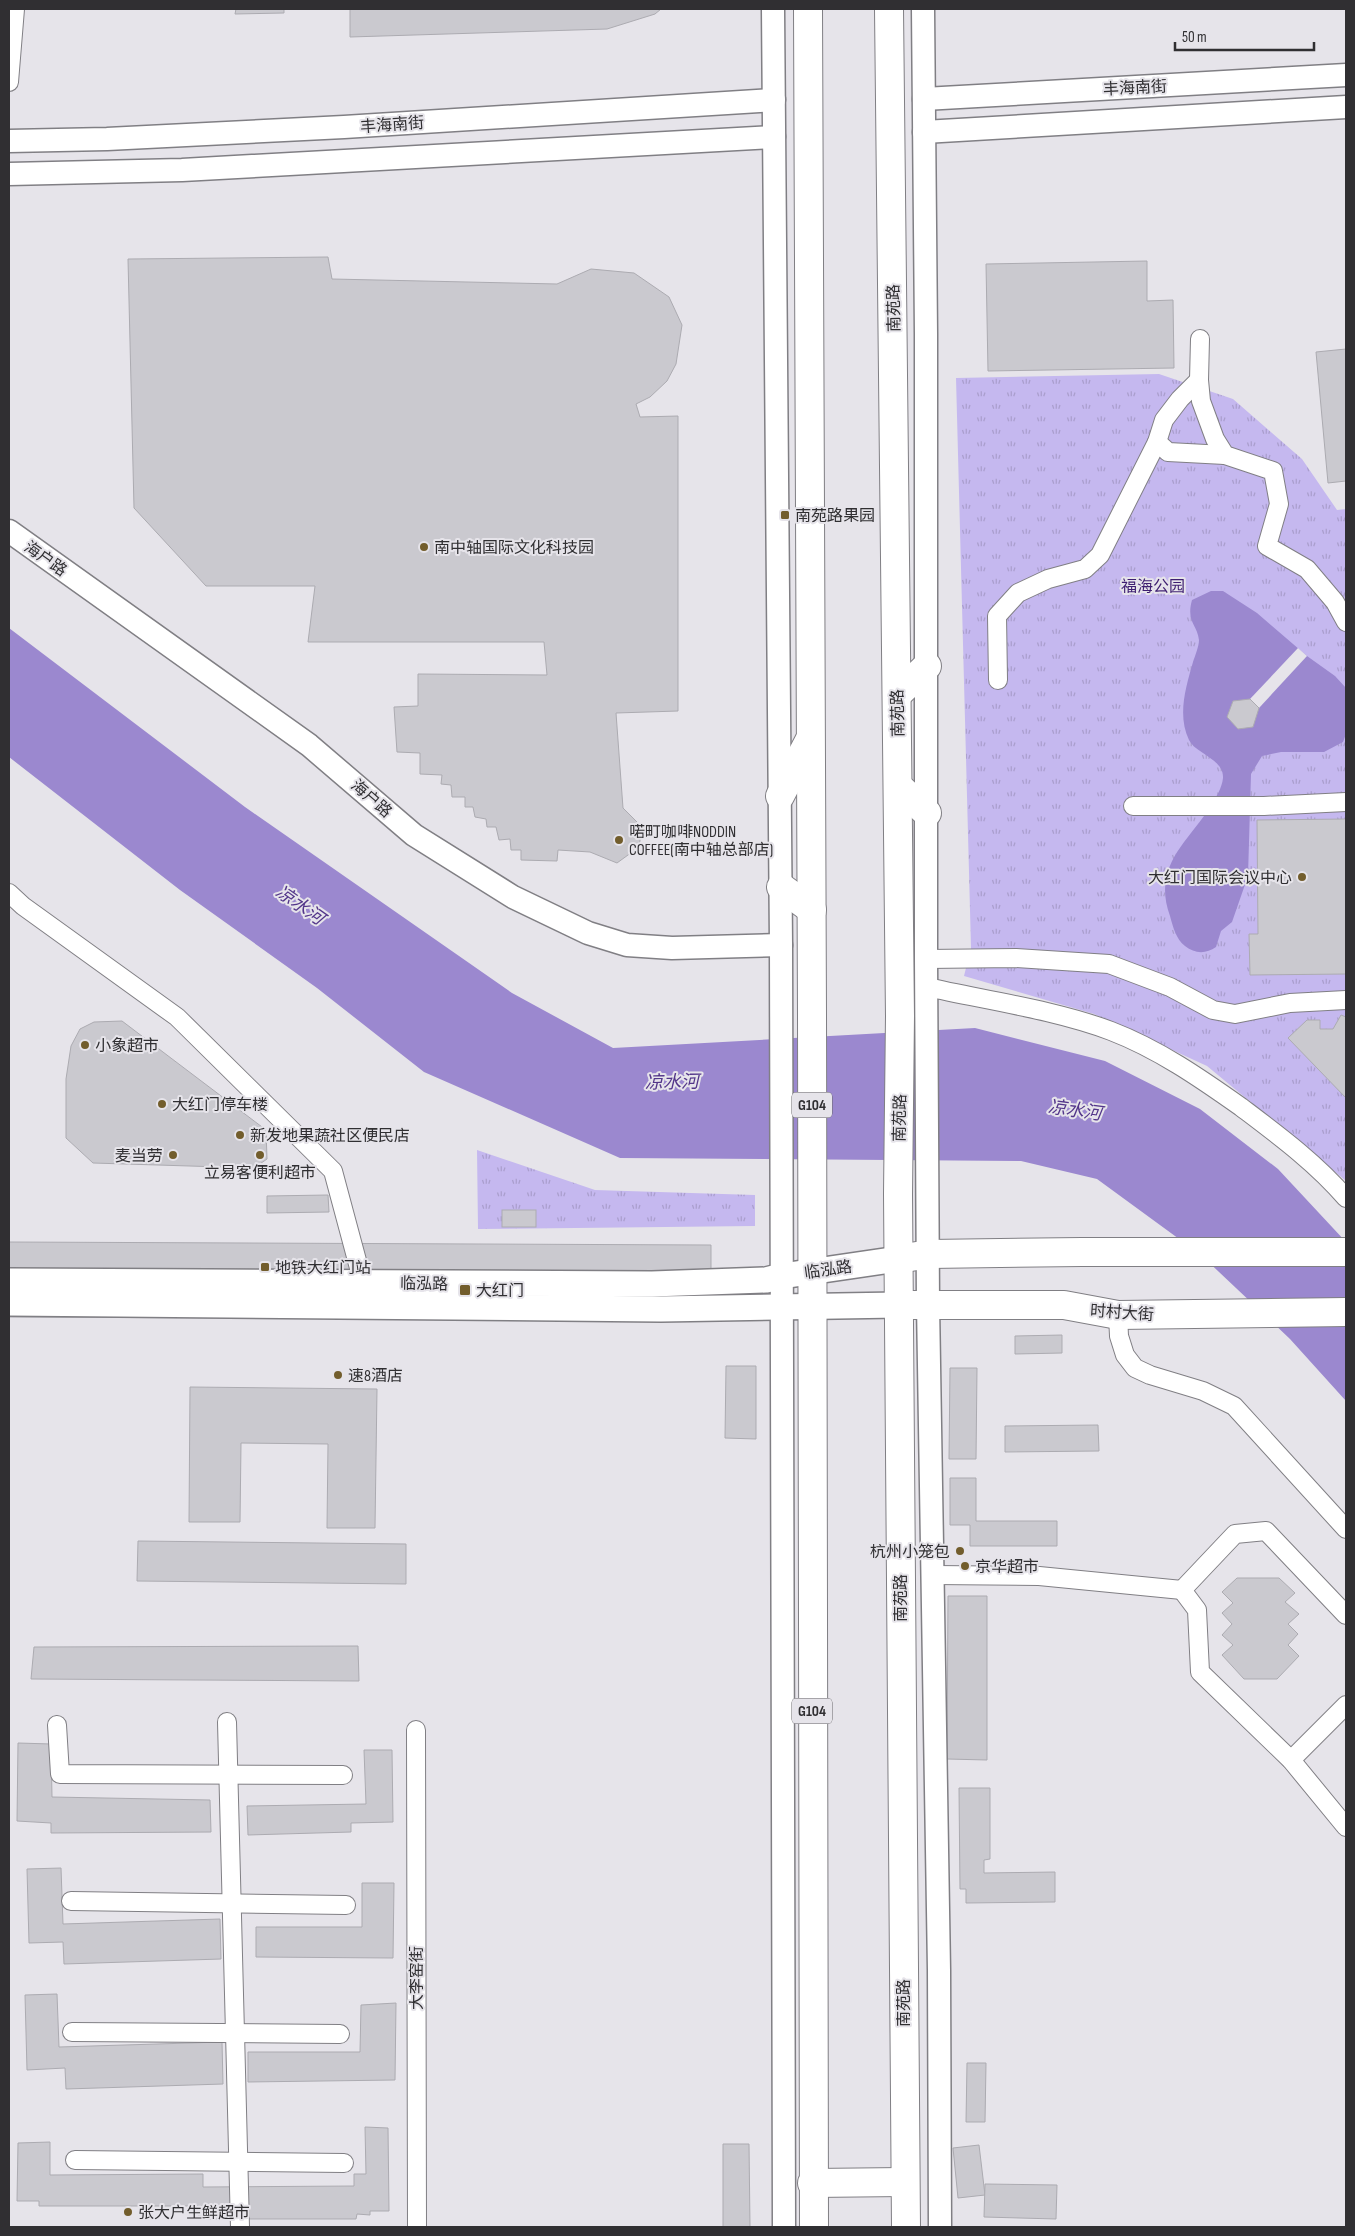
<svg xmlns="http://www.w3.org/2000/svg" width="1355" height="2236" font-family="'Sofia Sans Condensed','Noto Sans SC',sans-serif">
  <defs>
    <pattern id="park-tufts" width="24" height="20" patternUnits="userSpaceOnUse" patternTransform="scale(1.25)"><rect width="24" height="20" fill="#c5b8ef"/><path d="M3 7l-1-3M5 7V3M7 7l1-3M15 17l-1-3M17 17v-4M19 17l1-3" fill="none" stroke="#aa9ecd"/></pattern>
  </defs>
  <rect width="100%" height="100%" fill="#e6e4ea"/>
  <g fill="url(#park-tufts)">
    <polygon points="1159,374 1233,399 1302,459 1337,510 1346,509 1346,1181 1207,1066 1094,1014 964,976 971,948 956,378"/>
    <polygon points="477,1150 595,1190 755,1195 755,1226 478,1229"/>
  </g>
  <g fill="#9b88cf">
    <path d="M1211 591H1223L1257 613 1307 656 1335 676 1346 688V734L1343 742 1324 752H1281L1262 756 1251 774 1248 876 1232 922 1221 931 1216 947C1206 954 1195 954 1185 946 1176 939 1173 927 1170 916 1152 866 1187 843 1211 806 1216 797 1222 788 1223 778 1224 759 1196 754 1189 740 1177 715 1186 687 1193 662 1195 656 1199 646 1199 640 1197 624 1186 622 1192 600Z"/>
    <polygon points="9,628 245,807 512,993 613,1048 975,1028 1105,1061 1200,1109 1278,1169 1346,1242 1346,1401 1290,1339 1201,1255 1097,1179 1021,1161 620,1158 424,1072 317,988 180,890 9,757"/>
  </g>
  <polygon fill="#e6e4ea" points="1298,648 1307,656 1259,708 1250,699"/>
  <g fill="#cac9cf" stroke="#acabb1">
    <polygon points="236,9 284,9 284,13 235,14"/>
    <polygon points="350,9 661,9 655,14 607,29 350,37"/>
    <polygon points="328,257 332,279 557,284 591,269 634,273 669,297 682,325 676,364 667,381 650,397 636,404 640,417 678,416 678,711 616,713 623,808 642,827 639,847 617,863 590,852 558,850 557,861 521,860 521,850 511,850 510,839 499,840 496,827 487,827 486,819 475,817 473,807 465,807 465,797 452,797 451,785 441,784 442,775 420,774 420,753 397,752 394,707 418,706 418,674 547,675 544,642 308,642 315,586 206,586 134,508 128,259"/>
    <polygon points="1147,261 1147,301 1173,300 1174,368 988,371 986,264"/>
    <polygon points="1346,349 1346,481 1328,483 1316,352"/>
    <polygon points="1250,699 1259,708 1253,727 1238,729 1227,717 1233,701"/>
    <polygon points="1346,819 1346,974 1250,975 1249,934 1258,934 1257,820"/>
    <polygon points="1341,1015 1346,1017 1346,1098 1288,1038 1307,1020 1320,1020 1320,1029 1333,1029"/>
    <polygon points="122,1021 266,1130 267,1159 254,1168 93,1163 66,1138 66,1079 71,1046 80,1029 94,1022"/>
    <polygon points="328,1195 329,1212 267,1213 267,1196"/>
    <rect x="502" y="1210" width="34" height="17"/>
    <polygon points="9,1242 711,1245 711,1320 9,1317"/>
    <polygon points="1062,1335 1062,1353 1015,1354 1015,1336"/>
    <polygon points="726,1366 756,1366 756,1439 725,1438"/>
    <polygon points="950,1368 977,1368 976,1459 949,1459"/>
    <polygon points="190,1387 377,1389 375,1528 327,1528 328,1444 241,1443 240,1522 189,1522"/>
    <polygon points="1098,1425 1099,1451 1005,1452 1005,1426"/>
    <polygon points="950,1478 976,1478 976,1521 1057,1521 1057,1546 970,1546 970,1525 950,1525"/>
    <polygon points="138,1541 406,1544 406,1584 137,1581"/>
    <polygon points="1237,1578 1279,1578 1295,1593 1285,1602 1299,1614 1288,1624 1298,1634 1288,1645 1299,1656 1277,1679 1244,1679 1222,1655 1233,1645 1222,1635 1232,1624 1222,1613 1233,1603 1222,1592"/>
    <polygon points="948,1596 987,1596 987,1760 947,1759"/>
    <polygon points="358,1646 359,1681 31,1679 34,1647"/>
    <polygon points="18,1743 51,1744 52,1797 210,1800 211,1832 51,1833 51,1823 17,1821"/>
    <polygon points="364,1750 392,1750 393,1822 351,1823 351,1832 248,1835 247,1806 366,1804"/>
    <polygon points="959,1788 990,1788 990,1859 984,1860 984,1873 1055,1872 1055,1902 966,1903 966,1889 960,1889"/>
    <polygon points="61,1868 63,1924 220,1919 221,1959 64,1964 63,1942 29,1943 27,1869"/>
    <polygon points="362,1883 394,1883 393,1958 256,1957 256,1927 362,1927"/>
    <polygon points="57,1994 59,2047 222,2042 223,2084 66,2089 65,2068 27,2070 25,1995"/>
    <polygon points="396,2003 395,2080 248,2082 248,2052 360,2052 361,2005"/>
    <polygon points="967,2063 986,2063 985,2122 966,2122"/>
    <polygon points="365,2127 388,2128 389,2211 370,2211 370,2215 357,2214 356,2219 199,2219 198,2206 39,2206 39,2201 17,2201 18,2143 50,2142 50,2175 203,2174 203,2187 354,2186 354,2174 366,2174"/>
    <polygon points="723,2144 749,2144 750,2227 723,2227"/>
    <polygon points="979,2145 985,2195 958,2198 953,2148"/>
    <polygon points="985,2184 1057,2185 1056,2219 984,2217"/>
  </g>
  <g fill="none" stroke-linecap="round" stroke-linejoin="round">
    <defs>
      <g id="minor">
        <polyline points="9,82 15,9"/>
        <polyline points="1200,339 1199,380 1201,401 1215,439 1225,455 1273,471 1279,504 1267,546 1307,569 1335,602 1346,622"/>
        <polyline points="1157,442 1168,452 1225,455"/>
        <polyline points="998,680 997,616 1018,593 1048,579 1085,569 1100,555 1157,442 1164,420 1180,399 1199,380"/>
        <polyline points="1133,806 1264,806 1346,802"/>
        <polyline points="9,893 23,906 177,1017 333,1171 359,1268 361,1283"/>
        <polyline points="926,959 1016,958 1109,964 1170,987 1213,1010 1235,1014 1290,1003 1346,1000"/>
        <path d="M927 987C984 1000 1056 1010 1111 1031 1158 1049 1200 1078 1241 1107 1278 1135 1316 1163 1346 1198"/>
        <polyline points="1118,1315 1119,1336 1125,1355 1135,1368 1150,1375 1203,1391 1234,1406 1346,1529"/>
        <polyline points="934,1575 1039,1576 1182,1590 1235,1534 1266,1531 1346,1615"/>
        <polyline points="1182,1590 1197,1610 1200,1672 1291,1760 1346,1827"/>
        <polyline points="227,1722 240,2227"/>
        <polyline points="57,1725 60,1774 343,1775"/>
        <polyline points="416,1730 417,2227"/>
        <polyline points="1291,1760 1346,1705"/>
        <polyline points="71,1901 346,1905"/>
        <polyline points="72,2032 340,2034"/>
        <polyline points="75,2160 344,2163"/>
      </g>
      <g id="tertiary">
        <polyline points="773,9 781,945 784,2227"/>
        <polyline points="923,9 926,334 926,959 928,1304 939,1970 940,2227"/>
        <polyline points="924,99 1346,75"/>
        <polyline points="924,132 1346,107"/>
        <polyline points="9,141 107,139 344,127 774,100"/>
        <polyline points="9,174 182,170 774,137"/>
        <polyline points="9,531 309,745 414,835 513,897 588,933 627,945 672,948 781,945"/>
      </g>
      <g id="secondary">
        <polyline points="9,1281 652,1284 766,1280 782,1276 898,1259"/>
        <polyline points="9,1303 661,1309 898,1305"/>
      </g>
      <g id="primary">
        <polyline points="898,1259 929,1254 1082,1252 1346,1252"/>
        <polyline points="898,1305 1064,1305 1118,1315 1346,1312"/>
      </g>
      <g id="trunk">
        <polyline points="808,9 812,1015 814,2227"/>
        <polyline points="889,9 900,1016 898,1194 906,2227"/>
        <polyline points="897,695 927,666"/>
        <polyline points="898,786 927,813"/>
        <polyline points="780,796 809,741"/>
        <polyline points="781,887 812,910"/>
        <polyline points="812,2183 904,2182"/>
      </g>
    </defs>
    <use href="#minor" stroke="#807f84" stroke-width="20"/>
    <use href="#tertiary" stroke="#807f84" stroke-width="25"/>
    <use href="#secondary" stroke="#807f84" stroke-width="28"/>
    <use href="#primary" stroke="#807f84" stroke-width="30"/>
    <use href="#trunk" stroke="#807f84" stroke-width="30"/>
    <use href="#minor" stroke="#fff" stroke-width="18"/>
    <use href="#tertiary" stroke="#fff" stroke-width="22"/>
    <use href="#secondary" stroke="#fff" stroke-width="25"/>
    <use href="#primary" stroke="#fff" stroke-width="28"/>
    <use href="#trunk" stroke="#fff" stroke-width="28"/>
  </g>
  <g fill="#725d2c" stroke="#e6e4ea" stroke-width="2">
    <rect x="780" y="510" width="10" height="10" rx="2.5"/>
    <circle cx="424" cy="547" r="5"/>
    <circle cx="619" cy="840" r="5"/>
    <circle cx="1302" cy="877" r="5"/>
    <circle cx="85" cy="1045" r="5"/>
    <circle cx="162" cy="1104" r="5"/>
    <circle cx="240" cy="1135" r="5"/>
    <circle cx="173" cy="1155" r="5"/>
    <circle cx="260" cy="1155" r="5"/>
    <rect x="260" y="1262" width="10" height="10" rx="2.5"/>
    <rect x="459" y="1284" width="12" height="12" rx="2.5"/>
    <circle cx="338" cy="1375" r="5"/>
    <circle cx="960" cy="1551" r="5"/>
    <circle cx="965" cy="1566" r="5"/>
    <circle cx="128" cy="2212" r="5"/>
  </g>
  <g text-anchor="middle" stroke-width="4" stroke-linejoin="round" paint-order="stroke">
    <g fill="#e6e4ea" stroke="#676569" stroke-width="1">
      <rect x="792" y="1092.5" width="40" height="25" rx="4"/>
      <rect x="792" y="1698.5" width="40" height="25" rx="4"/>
    </g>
    <g font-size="15" font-weight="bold" fill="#302f32">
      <text x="812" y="1110">G104</text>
      <text x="812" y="1716">G104</text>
    </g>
    <g font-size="16" fill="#302f32" stroke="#e6e4ea">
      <text transform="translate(1135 87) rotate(-3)" y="6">丰海南街</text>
      <text transform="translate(392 124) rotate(-4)" y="6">丰海南街</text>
      <text transform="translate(893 308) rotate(-91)" y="6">南苑路</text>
      <text transform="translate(46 558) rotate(35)" y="6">海户路</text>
      <text transform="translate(897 713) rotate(-91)" y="6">南苑路</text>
      <text transform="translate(372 798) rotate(41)" y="6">海户路</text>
      <text transform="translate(899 1118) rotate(-89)" y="6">南苑路</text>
      <text transform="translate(828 1269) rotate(-8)" y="6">临泓路</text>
      <text transform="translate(424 1283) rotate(1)" y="6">临泓路</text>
      <text transform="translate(1122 1312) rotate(4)" y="6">时村大街</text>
      <text transform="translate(900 1598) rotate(-90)" y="6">南苑路</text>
      <text transform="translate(416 1978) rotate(-90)" y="6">大李窑街</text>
      <text transform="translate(903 2003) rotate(-90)" y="6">南苑路</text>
    </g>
    <g font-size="16" fill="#302f32" stroke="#e6e4ea" text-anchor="start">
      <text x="795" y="521">南苑路果园</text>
      <text x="434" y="553">南中轴国际文化科技园</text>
      <text x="629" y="837">喏町咖啡NODDIN<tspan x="629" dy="18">COFFEE(南中轴总部店)</tspan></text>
      <text x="1292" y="883" text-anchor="end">大红门国际会议中心</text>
      <text x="95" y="1051">小象超市</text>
      <text x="172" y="1110">大红门停车楼</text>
      <text x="250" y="1141">新发地果蔬社区便民店</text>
      <text x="163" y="1161" text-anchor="end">麦当劳</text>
      <text x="260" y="1178" text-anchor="middle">立易客便利超市</text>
      <text x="275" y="1273">地铁大红门站</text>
      <text x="476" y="1296">大红门</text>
      <text x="348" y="1381">速8酒店</text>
      <text x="950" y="1557" text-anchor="end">杭州小笼包</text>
      <text x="975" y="1572">京华超市</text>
      <text x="138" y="2218">张大户生鲜超市</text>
    </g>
    <g font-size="16" fill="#3e1e71" stroke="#e6e4ea">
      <text x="1153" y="592">福海公园</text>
    </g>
    <g font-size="18" font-style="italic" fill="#53368a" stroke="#e6e4ea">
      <text transform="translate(300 905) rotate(35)" y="6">凉水河</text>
      <text transform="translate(672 1082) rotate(-1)" y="6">凉水河</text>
      <text transform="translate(1075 1110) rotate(8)" y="6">凉水河</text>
    </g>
  </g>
  <rect width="1355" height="2236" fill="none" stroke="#302f32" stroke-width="20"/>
  <path d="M1175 42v8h139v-8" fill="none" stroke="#302f32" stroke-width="2.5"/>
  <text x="1182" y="42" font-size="15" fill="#302f32" stroke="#e6e4ea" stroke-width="4" paint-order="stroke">50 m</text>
</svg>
